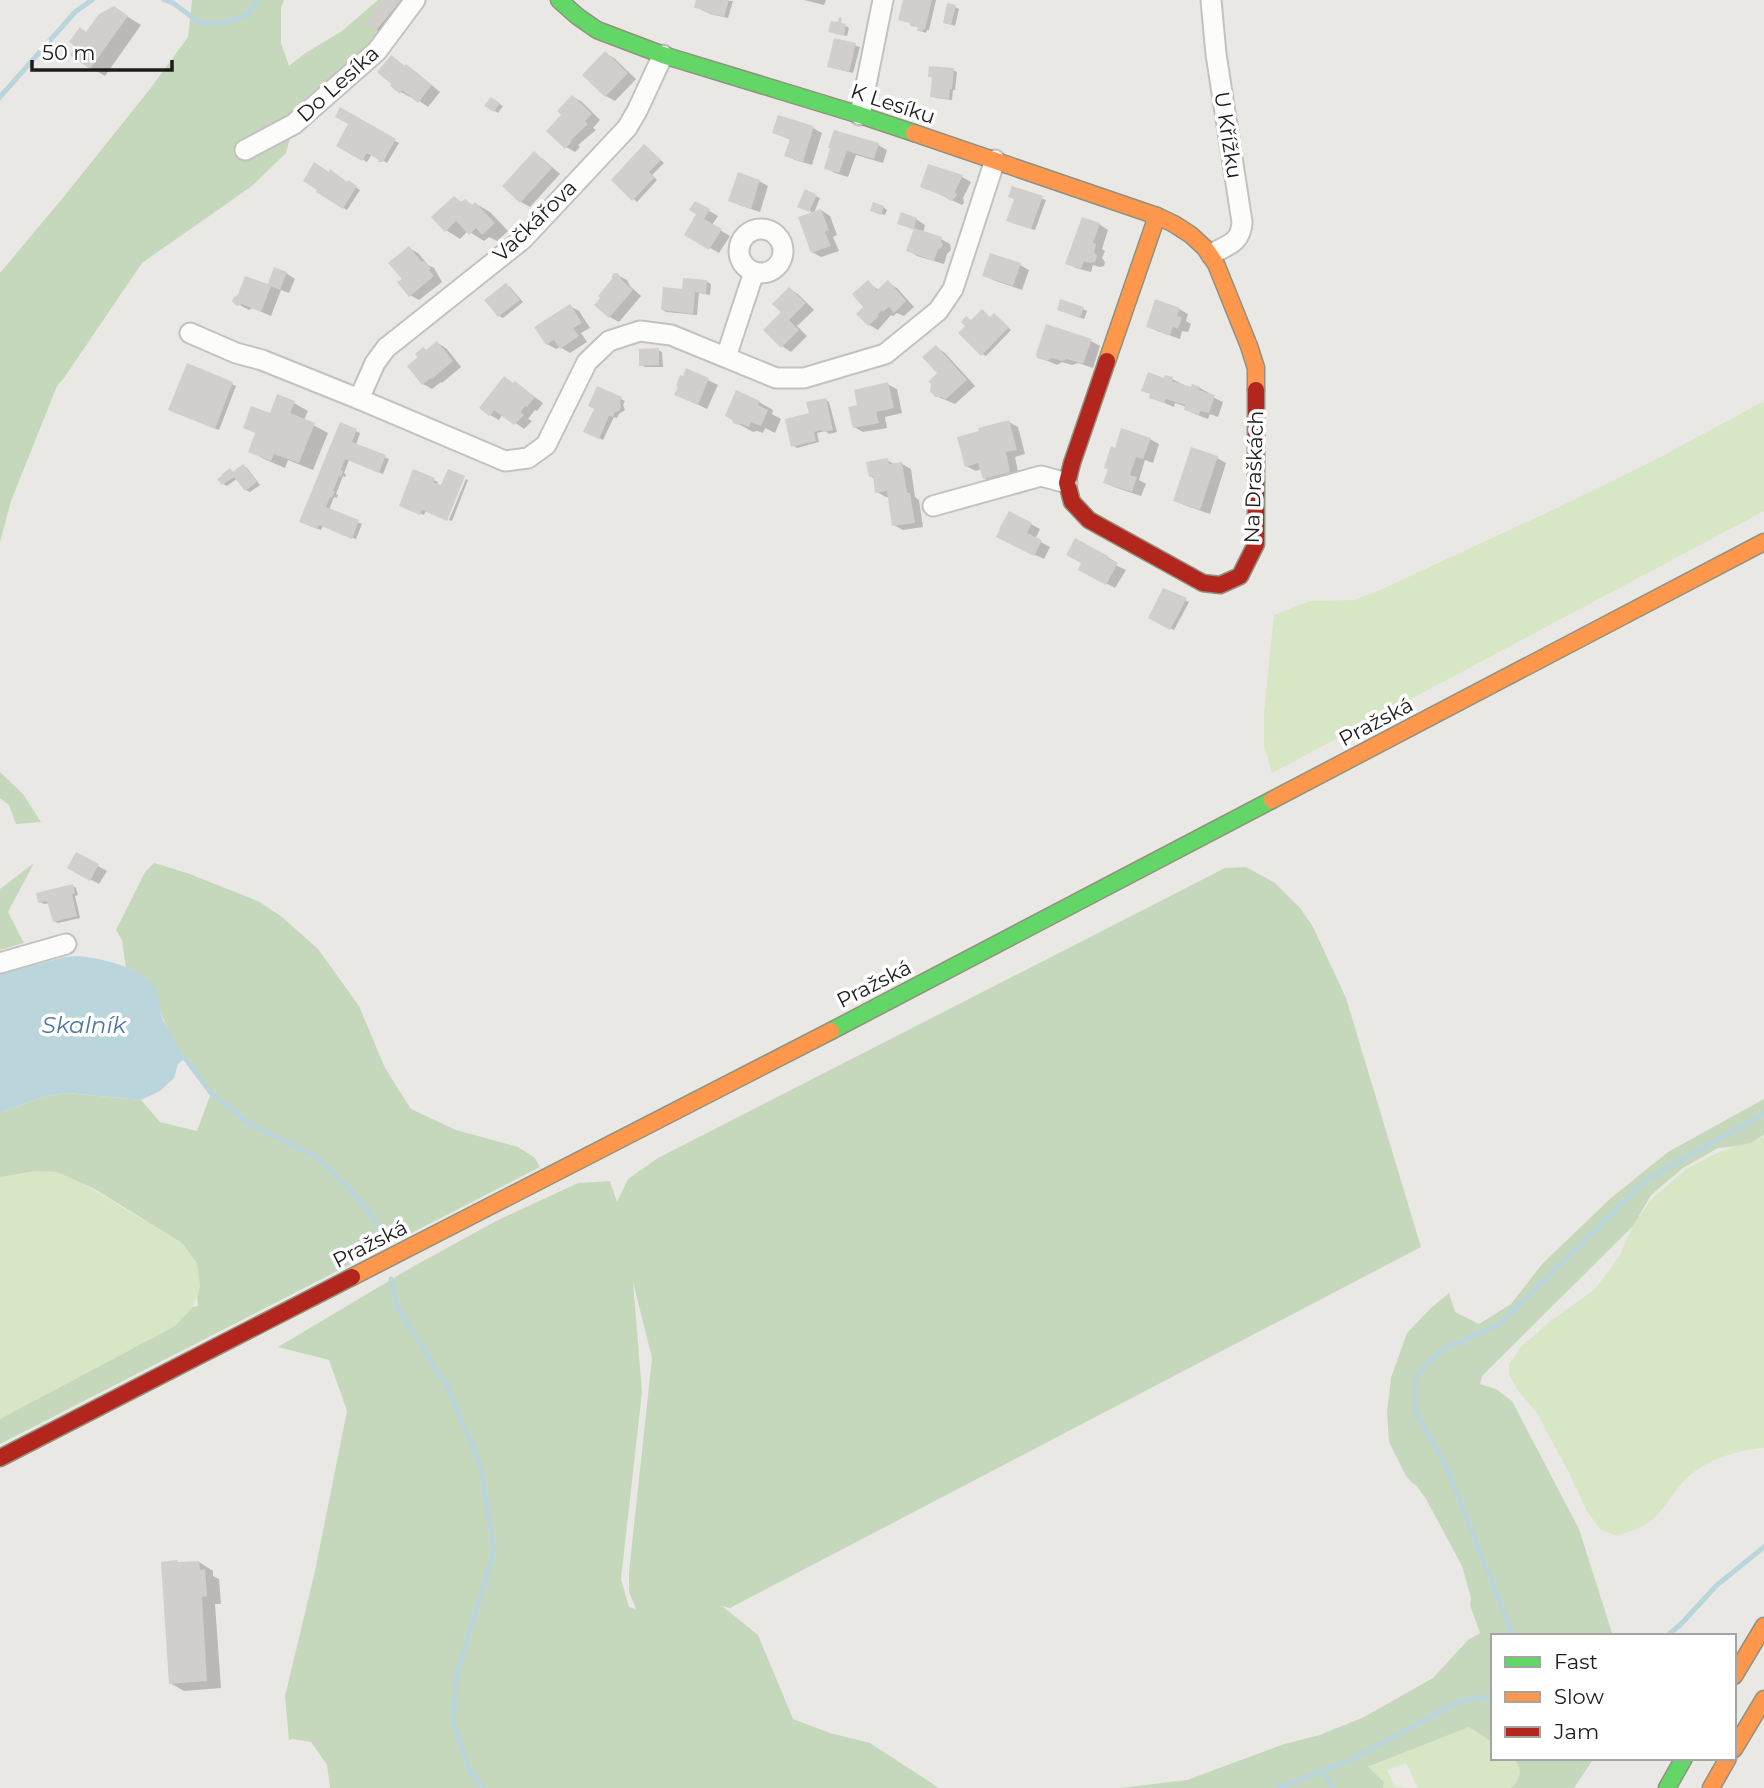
<svg xmlns="http://www.w3.org/2000/svg" width="1764" height="1788" font-family="Montserrat,sans-serif">
  <rect width="100%" height="100%" fill="#eae8e5"/>
  <g fill="#d7e6c5">
    <polygon points="1764,401 1764,511 1272,773 1264,745 1264,713 1274,615 1309,601 1354,600 1378,591 1557,508 1655,460"/>
    <path d="M1764 1137V1448C1736 1450 1704 1460 1684 1481 1671 1494 1663 1513 1648 1523 1639 1529 1627 1532 1617 1536L1600 1529 1587 1511 1568 1471 1537 1413 1518 1391 1509 1374V1364L1521 1347 1549 1322 1595 1289 1620 1255 1634 1223 1651 1200 1685 1170 1717 1153Z"/>
    <polygon points="36,1171 57,1172 77,1180 182,1243 197,1263 200,1286 192,1309 175,1326 0,1419 0,1177"/>
    <path d="M1469 1727 1493 1743V1758C1507 1758 1518 1757 1521 1774L1519 1778 1511 1788H1418L1406 1763 1387 1770 1394 1786 1405 1788H1383L1384 1782 1367 1768Z"/>
  </g>
  <g fill="#c6d8bb" fill-rule="evenodd">
    <polygon points="192,0 284,0 281,8 281,43 289,66 304,54 342,31 378,0 415,0 294,124 286,153 252,186 142,263 64,378 57,386 11,501 0,542 0,273 66,194 150,89 188,37"/>
    <polygon points="0,772 23,794 41,822 16,824 9,805 0,798"/>
    <polygon points="34,863 8,912 24,943 0,950 0,889"/>
    <path d="M154 863 187 873 258 901 282 917 318 949 359 1006 385 1068 411 1109 456 1130 518 1147 535 1158 540 1167 0 1444V1419L175 1326 193 1307 198 1306 197 1297 200 1286 197 1263 182 1243 93 1188 57 1172 36 1171 0 1177V1113L46 1096 67 1093 141 1100 160 1122 197 1131 211 1093C193 1069 174 1045 163 1018 157 1005 159 993 150 982 144 975 135 972 126 968L122 940 116 930 145 872Z"/>
    <path d="M1246 867 1275 883 1300 908 1312 925 1346 998 1421 1247 730 1608 722 1606 758 1635 793 1719 830 1733 870 1743 939 1788H330L327 1765 311 1742 293 1739 289 1740 285 1696 315 1571 347 1411 329 1360 278 1347 414 1266 498 1220 578 1183 610 1181 617 1202 628 1179 658 1158 1225 868ZM633 1282 652 1358 629 1572V1592L636 1609 629 1607 621 1579 642 1392Z"/>
    <polygon points="1764,1099 1764,1135 1752,1142 1738,1146 1718,1148 1683,1168 1651,1195 1633,1226 1482,1376 1480,1384 1496,1389 1512,1401 1579,1529 1613,1636 1493,1636 1493,1743 1469,1727 1368,1767 1384,1782 1383,1788 1120,1788 1187,1780 1284,1744 1320,1735 1364,1717 1433,1678 1468,1640 1480,1633 1470,1605 1471,1598 1462,1566 1426,1499 1416,1485 1412,1483 1406,1476 1389,1442 1387,1411 1391,1378 1407,1333 1431,1308 1449,1293 1455,1312 1479,1324 1511,1304 1542,1264 1611,1198 1668,1152"/>
    <path d="M1512 1758H1594L1574 1788H1511C1521 1779 1524 1768 1512 1758Z"/>
  </g>
  <path fill="#bad6dc" d="M75 956C98 957 143 967 155 988 160 997 159 1010 163 1020 170 1033 178 1046 185 1058L178 1064 174 1078 160 1091 141 1100 67 1093 46 1096 0 1113V974L65 957Z"/>
  <g fill="#0003">
    <polygon points="385,0 406,0 381,32 377,30"/>
    <polygon points="698,0 733,1 728,18 710,14 700,9"/>
    <polygon points="804,0 826,0 824,5"/>
    <polygon points="905,0 936,0 929,30 927,30 926,33 919,30 920,28 912,25"/>
    <polygon points="955,7 959,9 955,26 945,22"/>
    <polygon points="114,8 141,25 105,76 91,68 88,34"/>
    <polygon points="846,26 849,28 847,36 834,33"/>
    <polygon points="835,40 860,47 853,73 833,68"/>
    <polygon points="605,53 614,58 636,79 615,101 606,96 585,75"/>
    <polygon points="406,67 416,72 440,92 428,107 411,95 410,97 401,92"/>
    <polygon points="953,70 957,72 955,90 953,90 952,100 936,98 932,96 933,78 929,76"/>
    <polygon points="573,97 582,102 600,120 593,128 596,130 578,145 580,147 575,152 566,147 564,115"/>
    <polygon points="491,99 503,106 498,113 487,106"/>
    <polygon points="341,109 399,143 387,163 372,154 367,162 338,145 351,124"/>
    <polygon points="813,128 822,133 812,165 795,160 786,155 791,140 774,133"/>
    <polygon points="878,145 887,150 883,163 856,155 848,177 835,173 826,168 832,148"/>
    <polygon points="648,148 664,163 652,175 657,180 637,202 613,180"/>
    <polygon points="534,154 543,159 560,174 530,207 521,202"/>
    <polygon points="929,166 962,177 971,182 963,198 964,203 962,205 958,203 922,186"/>
    <polygon points="759,181 768,186 760,212 739,205 730,200"/>
    <polygon points="349,183 360,190 347,210 318,192"/>
    <polygon points="1013,188 1046,200 1035,230 1012,223 1016,199"/>
    <polygon points="806,192 820,198 814,213 799,206"/>
    <polygon points="454,198 463,203 465,201 474,206 476,204 490,212 508,231 497,241 489,237 484,241 468,231 460,239 446,230"/>
    <polygon points="696,203 718,216 712,225 730,236 719,253 686,234 698,213"/>
    <polygon points="883,207 887,210 885,215 876,212"/>
    <polygon points="821,210 830,216 837,235 833,237 839,251 821,257 812,252"/>
    <polygon points="916,219 925,225 923,233 941,239 950,244 951,250 947,254 944,264 917,256 908,250 915,230 899,223"/>
    <polygon points="1099,224 1108,230 1102,249 1105,251 1102,258 1105,262 1104,266 1100,267 1093,265 1091,272 1076,268 1067,263"/>
    <polygon points="409,248 418,253 428,265 434,268 442,282 419,300 410,295 404,279"/>
    <polygon points="1020,265 1029,270 1022,290 993,280 984,275"/>
    <polygon points="286,273 295,279 289,293 281,290 271,316 252,308 249,310 236,303 269,287"/>
    <polygon points="617,275 627,280 630,286 641,296 619,322 610,317"/>
    <polygon points="707,282 711,284 710,295 699,293 697,315 666,312 663,310 683,291"/>
    <polygon points="868,283 879,290 888,283 897,288 914,307 904,316 897,313 893,316 891,315 878,330 869,325 866,307"/>
    <polygon points="506,285 510,287 523,302 503,318 499,316"/>
    <polygon points="789,289 798,294 814,310 797,326 807,336 791,352 782,346 783,312"/>
    <polygon points="570,306 579,311 590,328 581,333 587,342 570,353 560,347 556,349 547,344"/>
    <polygon points="1083,309 1087,311 1084,319 1063,311"/>
    <polygon points="1179,309 1188,314 1186,321 1191,324 1188,332 1182,331 1180,339 1157,331 1148,326"/>
    <polygon points="995,315 1011,330 986,356 982,354 991,318"/>
    <polygon points="1091,341 1100,346 1093,368 1078,363 1072,365 1062,362 1057,365 1039,357"/>
    <polygon points="438,343 447,349 461,367 442,383 441,382 432,389 423,384 409,366"/>
    <polygon points="936,347 945,353 975,386 955,404 936,396 940,374"/>
    <polygon points="658,350 662,352 663,367 645,367 641,365"/>
    <polygon points="188,366 236,386 219,430 174,412"/>
    <polygon points="687,370 718,385 707,409 686,399 684,378"/>
    <polygon points="1172,379 1192,389 1200,388 1209,393 1208,395 1223,402 1218,417 1210,414 1208,419 1195,414 1186,409 1187,407 1175,403 1174,407 1151,397 1165,380"/>
    <polygon points="515,383 543,403 537,411 535,410 528,419 532,421 524,429 503,414 499,420 490,415"/>
    <polygon points="887,384 897,389 902,413 885,417 887,428 863,432 854,427 859,406"/>
    <polygon points="278,397 294,403 308,411 304,420 328,433 313,470 288,460 285,468 264,459 250,451 271,416"/>
    <polygon points="621,399 625,401 623,405 625,410 619,414 617,418 614,417 603,440 585,431 596,408"/>
    <polygon points="825,399 829,402 837,432 829,434 825,431 817,433 819,442 797,448 793,445 811,415"/>
    <polygon points="759,402 773,410 772,414 781,419 775,433 765,428 763,433 757,431 753,432 735,422"/>
    <polygon points="1009,422 1018,427 1025,454 1015,457 1019,476 993,483 984,478 981,469 976,471 966,466"/>
    <polygon points="341,424 360,433 356,445 389,459 383,474 349,460 344,473 346,475 345,477 343,476 336,494 338,495 337,498 334,497 329,510 362,524 356,539 323,526 321,530 305,524"/>
    <polygon points="1150,439 1159,444 1153,463 1145,460 1139,480 1146,484 1141,496 1114,487 1105,482 1116,450"/>
    <polygon points="1192,449 1217,458 1226,463 1210,514 1184,505 1175,500"/>
    <polygon points="887,460 896,465 902,464 911,469 915,497 919,500 923,527 903,530 894,525 890,497 886,497 877,492 875,479 870,476"/>
    <polygon points="243,466 247,468 260,485 250,492 246,490 238,478 227,486 223,484 230,470 234,473"/>
    <polygon points="414,472 438,482 424,515 404,507"/>
    <polygon points="466,479 468,480 452,521 449,520"/>
    <polygon points="1031,524 1040,529 1035,539 1050,547 1044,559 1007,542"/>
    <polygon points="1076,540 1116,562 1115,565 1126,570 1115,588 1080,569 1083,563"/>
    <polygon points="1164,590 1189,602 1174,630 1150,617"/>
    <polygon points="77,854 107,871 99,884 70,868"/>
    <polygon points="73,886 76,888 78,895 75,896 80,918 58,923 54,921 50,903 44,904 40,902"/>
    <polygon points="199,1562 213,1571 213,1576 219,1579 221,1604 215,1604 221,1688 184,1691 170,1683"/>
  </g>
  <g fill="none" stroke-linecap="round" stroke-linejoin="round">
    <g stroke="#bad6dc" stroke-width="5">
      <polyline points="164,0 173,3 200,23 223,23 245,16 259,0"/>
      <polyline points="0,97 75,12 92,0"/>
      <polyline points="179,1054 185,1058 211,1093 248,1123 317,1157 349,1188 373,1218 383,1234"/>
      <polyline points="391,1279 398,1308 448,1388 481,1467 494,1551 457,1674 453,1721 469,1770 484,1788"/>
      <polyline points="1513,1636 1447,1468 1415,1411 1416,1378 1430,1360 1442,1350 1500,1324 1646,1180 1764,1114"/>
      <polyline points="1667,1636 1681,1624 1717,1585 1764,1547"/>
      <polyline points="1322,1772 1334,1788"/>
      <polyline points="1278,1788 1350,1760 1458,1702 1493,1696"/>
    </g>
  </g>
  <g fill="#d1cecc">
    <polygon points="383,0 401,0 376,31 365,23"/>
    <polygon points="696,0 729,0 724,17 704,12 704,10 694,8"/>
    <polygon points="903,0 932,0 925,29 923,29 923,32 917,31 918,27 910,26 910,23 898,20"/>
    <polygon points="947,3 956,5 951,25 943,23"/>
    <polygon points="114,6 128,16 90,69 70,55 76,47 69,42 80,27 86,32 99,14"/>
    <polygon points="839,17 842,18 841,23 846,24 844,36 828,32 831,21 838,22"/>
    <polygon points="834,38 856,43 849,72 827,67"/>
    <polygon points="605,51 628,73 605,97 582,75"/>
    <polygon points="391,55 405,66 406,64 432,85 418,103 402,90 400,94 390,86 391,84 377,72"/>
    <polygon points="929,66 954,68 952,89 950,89 949,99 930,97 932,77 928,77"/>
    <polygon points="572,95 592,114 585,121 588,124 571,140 572,141 565,149 546,131 561,115 557,111"/>
    <polygon points="491,97 500,103 494,112 484,106"/>
    <polygon points="340,107 396,139 383,162 378,162 379,160 367,153 362,161 336,146 348,124 335,117"/>
    <polygon points="778,115 814,126 803,162 784,156 790,139 772,133"/>
    <polygon points="834,130 879,143 874,159 847,151 839,173 824,169 830,148 828,148"/>
    <polygon points="644,144 661,160 649,172 655,177 632,201 611,180"/>
    <polygon points="534,151 552,168 520,203 502,186"/>
    <polygon points="314,162 329,172 330,169 347,182 348,180 357,186 343,209 316,192 317,190 303,181"/>
    <polygon points="928,164 963,175 955,192 957,195 955,198 951,201 947,199 946,197 920,187"/>
    <polygon points="738,172 760,180 751,209 728,201"/>
    <polygon points="1012,186 1043,196 1031,229 1006,221 1014,199 1008,197"/>
    <polygon points="805,189 817,195 809,212 797,207"/>
    <polygon points="454,196 461,202 465,199 472,205 475,202 495,223 482,235 476,228 469,235 456,221 445,232 431,217"/>
    <polygon points="695,201 710,209 704,219 722,229 709,250 684,235 696,214 689,210"/>
    <polygon points="873,202 884,206 881,215 870,211"/>
    <polygon points="821,209 829,230 825,232 831,246 811,253 798,217"/>
    <polygon points="901,212 917,218 914,228 942,237 941,241 943,244 941,248 938,249 934,261 906,251 914,228 913,229 897,224"/>
    <polygon points="1082,217 1100,223 1093,243 1096,244 1094,252 1097,256 1095,262 1090,263 1084,261 1081,269 1065,264"/>
    <polygon points="409,246 422,262 424,261 431,268 429,270 434,276 409,297 397,282 402,279 388,263"/>
    <polygon points="990,253 1021,263 1013,286 982,276"/>
    <polygon points="274,267 287,272 280,290 271,286 261,312 242,304 238,306 234,304 232,301 234,297 238,295 245,276 268,284"/>
    <polygon points="614,273 618,273 621,279 633,290 609,318 594,305 600,298 598,296 612,279 612,276"/>
    <polygon points="683,278 707,280 706,294 695,292 693,314 661,310 663,287 682,289"/>
    <polygon points="868,280 877,290 888,280 906,301 894,313 889,307 883,312 882,310 877,315 879,316 868,326 856,314 863,307 852,294"/>
    <polygon points="506,283 520,300 498,317 484,300"/>
    <polygon points="789,287 806,303 789,320 799,330 781,348 763,330 781,312 772,304"/>
    <polygon points="1060,299 1084,307 1080,318 1057,310"/>
    <polygon points="1155,299 1180,308 1177,316 1182,317 1178,329 1173,327 1170,335 1146,327"/>
    <polygon points="570,304 582,323 573,328 579,336 560,349 554,340 546,345 534,327"/>
    <polygon points="982,309 990,317 994,313 1009,327 981,356 958,333 965,326 961,322 966,316 971,320"/>
    <polygon points="1046,324 1092,339 1083,364 1067,359 1062,361 1052,358 1047,361 1037,358 1036,354"/>
    <polygon points="437,341 453,361 432,379 431,378 422,385 407,366 418,357 415,354 423,347 426,350"/>
    <polygon points="936,345 967,380 945,400 942,397 935,397 930,391 931,384 928,382 937,373 922,357"/>
    <polygon points="659,348 659,365 639,366 639,349"/>
    <polygon points="187,363 233,382 215,429 168,410"/>
    <polygon points="686,368 709,378 698,405 674,395 678,387 676,386 680,375 683,376"/>
    <polygon points="1148,372 1164,378 1165,375 1173,377 1172,381 1191,387 1192,384 1200,387 1199,390 1215,395 1209,413 1200,411 1199,415 1184,410 1185,405 1166,399 1164,403 1149,398 1150,394 1141,391"/>
    <polygon points="504,376 513,383 515,381 535,397 527,407 525,406 521,412 524,415 514,425 494,410 489,416 479,408"/>
    <polygon points="888,382 894,408 876,412 879,423 853,428 848,407 857,405 854,390"/>
    <polygon points="597,386 622,397 620,402 621,407 619,411 615,412 613,417 609,416 599,439 583,432 594,409 588,406"/>
    <polygon points="736,390 760,401 758,405 768,410 761,426 751,422 749,427 741,424 738,425 733,423 732,420 725,416"/>
    <polygon points="277,394 295,401 290,413 315,423 299,463 274,454 271,461 248,452 255,433 243,428 251,406 270,413"/>
    <polygon points="826,398 833,430 824,432 821,430 814,432 816,441 791,447 785,419 809,413 806,402"/>
    <polygon points="1009,420 1017,450 1006,452 1010,472 983,479 978,463 965,467 957,437 979,431 978,428"/>
    <polygon points="340,422 357,429 352,442 386,455 379,473 345,459 341,470 343,471 341,477 339,476 333,491 335,491 332,498 330,497 326,507 359,520 352,539 319,525 317,529 299,522"/>
    <polygon points="1121,428 1151,438 1143,459 1136,457 1130,475 1137,477 1132,492 1103,483 1108,469 1104,468 1111,446 1115,448"/>
    <polygon points="1191,447 1218,456 1200,510 1173,501"/>
    <polygon points="888,458 889,464 902,462 907,493 910,493 915,523 892,526 887,491 875,493 873,476 869,477 866,462"/>
    <polygon points="243,464 257,482 245,491 234,477 222,485 217,479 222,476 221,475 230,468 233,472"/>
    <polygon points="413,469 435,478 433,482 441,485 448,469 465,476 447,521 422,510 420,515 399,506"/>
    <polygon points="1009,511 1032,523 1027,533 1042,540 1034,556 996,537 1000,529 999,529"/>
    <polygon points="1075,538 1108,556 1107,558 1118,563 1106,585 1078,570 1081,563 1066,555"/>
    <polygon points="1163,588 1187,598 1170,630 1148,618"/>
    <polygon points="76,852 99,864 90,881 67,868"/>
    <polygon points="73,884 75,893 72,894 77,916 53,922 47,901 38,903 36,893"/>
    <polygon points="177,1560 178,1562 199,1561 200,1570 205,1569 207,1596 202,1597 207,1681 169,1684 161,1562"/>
  </g>
  <g fill="none" stroke-linecap="round" stroke-linejoin="round">
    <defs>
      <g id="street">
        <polyline points="860,115 883,0"/>
        <polyline points="245,150 294,124 377,51 415,0"/>
        <circle cx="761" cy="251" r="22"/>
        <path d="M1211 254C1228 245 1241 243 1242 222L1216 54 1211 0"/>
        <polyline points="190,333 236,353 262,360 359,399 505,461 528,458 546,445 587,362 609,341 640,331 671,335 776,378 804,378 885,354 938,311 953,289 995,160"/>
        <polyline points="726,357 754,272"/>
        <polyline points="359,399 375,363 386,348 523,239 627,128 637,111 663,55"/>
        <polyline points="933,506 1041,476 1067,483"/>
        <polyline points="0,963 66,944"/>
      </g>
      <g id="fast">
        <polyline points="559,0 577,16 597,30 663,55 860,115 914,133"/>
        <polyline points="831,1031 1272,800"/>
        <polyline points="1667,1788 1684,1758"/>
      </g>
      <g id="slow">
        <polyline points="914,133 1157,216 1174,224 1191,235 1205,248 1216,264 1249,346 1256,368 1256,390"/>
        <polyline points="1107,361 1157,216"/>
        <polyline points="1272,800 1764,542"/>
        <polyline points="352,1277 831,1031"/>
        <polyline points="1734,1676 1764,1626"/>
        <polyline points="1734,1749 1764,1699"/>
        <polyline points="1711,1788 1728,1758"/>
      </g>
      <g id="jam">
        <polyline points="1107,361 1072,463 1067,483 1072,502 1089,520 1203,583 1220,585 1240,576 1256,544 1256,390"/>
        <polyline points="0,1458 352,1277"/>
      </g>
    </defs>
    <use href="#street" stroke="#c3c2c1" stroke-width="23"/>
    <use href="#fast" stroke="#91927e" stroke-width="19"/>
    <use href="#slow" stroke="#91927e" stroke-width="19"/>
    <use href="#jam" stroke="#91927e" stroke-width="19"/>
    <use href="#street" stroke="#fcfcfb" stroke-width="19"/>
    <use href="#fast" stroke="#63d668" stroke-width="16"/>
    <use href="#slow" stroke="#ff974d" stroke-width="16"/>
    <use href="#jam" stroke="#b3261e" stroke-width="16"/>
  </g>
  <g text-anchor="middle" stroke-width="7" stroke-linejoin="round" paint-order="stroke">
    <g font-size="21" fill="#1c1c1c" stroke="#fff">
      <text transform="translate(338 84) rotate(-42)" y="7">Do Lesíka</text>
      <text transform="translate(893 104) rotate(18)" y="7">K Lesíku</text>
      <text transform="translate(1228 135) rotate(81)" y="7">U Křížku</text>
      <text transform="translate(535 221) rotate(-44)" y="7">Vačkářova</text>
      <text transform="translate(1254 477) rotate(-88)" y="7">Na Draškách</text>
      <text transform="translate(1376 722) rotate(-28)" y="7">Pražská</text>
      <text transform="translate(874 984) rotate(-27)" y="7">Pražská</text>
      <text transform="translate(370 1244) rotate(-27)" y="7">Pražská</text>
    </g>
    <g font-size="23" font-style="italic" fill="#4c779e" stroke="#fff">
      <text x="84" y="1033">Skalník</text>
    </g>
  </g>
  <rect x="1491" y="1634" width="245" height="126" fill="#ffffff" stroke="#a4a4a4" stroke-width="2"/>
  <rect x="1505" y="1657" width="35" height="10" fill="#63d668" stroke="#a4a4a4" stroke-width="2"/>
  <text x="1554" y="1669" font-size="21" fill="#1c1c1c">Fast</text>
  <rect x="1505" y="1692" width="35" height="10" fill="#ff974d" stroke="#a4a4a4" stroke-width="2"/>
  <text x="1554" y="1704" font-size="21" fill="#1c1c1c">Slow</text>
  <rect x="1505" y="1727" width="35" height="10" fill="#b3261e" stroke="#a4a4a4" stroke-width="2"/>
  <text x="1554" y="1739" font-size="21" fill="#1c1c1c">Jam</text>
  <path d="M32 60v10h140v-10" fill="none" stroke="#1c1c1c" stroke-width="3.5"/>
  <text x="42" y="60" font-size="21" fill="#1c1c1c" stroke="#ffffff" stroke-width="5" paint-order="stroke">50 m</text>
</svg>
